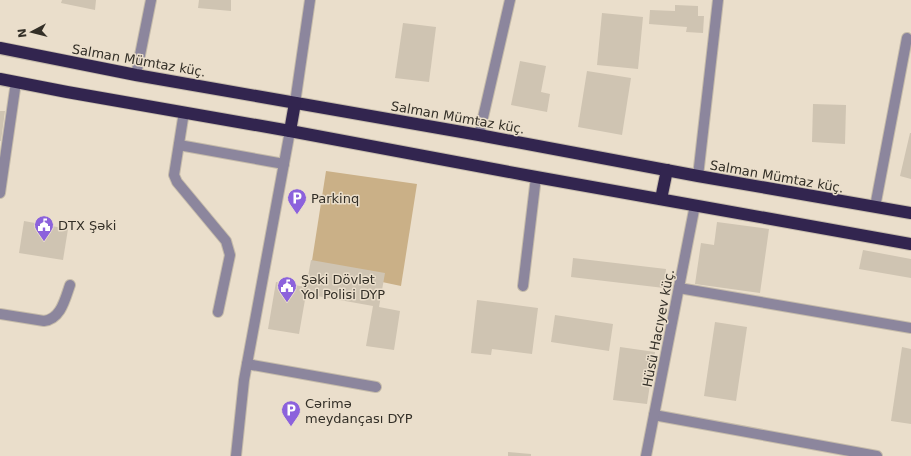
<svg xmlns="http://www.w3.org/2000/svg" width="911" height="456" font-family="'DejaVu Sans',sans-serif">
  <rect width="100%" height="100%" fill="#eadecb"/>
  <polygon fill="#cab087" points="326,171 417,184 401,286 311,267"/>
  <g fill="#cfc4b2">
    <polygon points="62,0 96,0 95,10 61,3"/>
    <polygon points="199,0 231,0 231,11 198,8"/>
    <polygon points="675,5 698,6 698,16 704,16 703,33 686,32 687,27 649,24 650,10 675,11"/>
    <polygon points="602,13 643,17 638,69 597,65"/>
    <polygon points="403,23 436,27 429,82 395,78"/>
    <polygon points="520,61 546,66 541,92 550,94 547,112 511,105"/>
    <polygon points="587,71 631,78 622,135 578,127"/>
    <polygon points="813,104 846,105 845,144 812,142"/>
    <polygon points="0,111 5,111 1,141 0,141"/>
    <polygon points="910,133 911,133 911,179 900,176"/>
    <polygon points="24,221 68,229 63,260 19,253"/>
    <polygon points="717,222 769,229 760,293 695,284 701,243 714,245"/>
    <polygon points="863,250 911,259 911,278 859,269"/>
    <polygon points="573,258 666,269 664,288 571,277"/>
    <polygon points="311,260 385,273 379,307 400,311 394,350 366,346 373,306 306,294 299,334 268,329 276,282 306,287"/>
    <polygon points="477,300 538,308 532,354 492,349 491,355 471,353"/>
    <polygon points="555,315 613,324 609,351 551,342"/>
    <polygon points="715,322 747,327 736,401 704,396"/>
    <polygon points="620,347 655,352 647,404 613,400"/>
    <polygon points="902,347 911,349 911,424 891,421"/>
    <polygon points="508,452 531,454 531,456 508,456"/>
  </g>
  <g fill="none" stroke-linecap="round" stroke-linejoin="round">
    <defs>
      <g id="minor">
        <polyline points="136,75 151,0"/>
        <polyline points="295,103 310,0"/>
        <polyline points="184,112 174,175 177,182 226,241 230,255 218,312"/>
        <polyline points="479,135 510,0"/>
        <polyline points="179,145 284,164"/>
        <polyline points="698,176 718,0"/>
        <polyline points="0,193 16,82"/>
        <polyline points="875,207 907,38"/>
        <polyline points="523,286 536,177"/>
        <polyline points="679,288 911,328"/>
        <path d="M0 314 44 321C61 319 65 299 70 285"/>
        <polyline points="247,364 376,387"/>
        <polyline points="654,415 877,456"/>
        <polyline points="236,456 244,380 290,131"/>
        <polyline points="646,456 695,205"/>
      </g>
      <g id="highway">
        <polyline points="0,48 136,75 479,135 698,176 911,213"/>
        <polyline points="0,79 67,92 290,131 536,177 911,244"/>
        <polyline points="290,131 295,103"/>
        <polyline points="661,199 667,170"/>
      </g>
    </defs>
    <use href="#minor" stroke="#c5bbaa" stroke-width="12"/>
    <use href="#highway" stroke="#c5bbaa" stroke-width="14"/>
    <use href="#minor" stroke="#8c869d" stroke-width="10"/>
    <use href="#highway" stroke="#32254f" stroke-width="12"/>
  </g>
  <defs>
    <symbol id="parking-pin" viewBox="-11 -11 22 30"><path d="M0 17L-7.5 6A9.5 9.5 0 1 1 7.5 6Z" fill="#8c62dc" stroke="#eadecb"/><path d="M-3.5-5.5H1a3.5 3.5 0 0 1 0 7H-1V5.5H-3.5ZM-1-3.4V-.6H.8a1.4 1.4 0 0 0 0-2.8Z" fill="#fff"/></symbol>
    <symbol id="civic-pin" viewBox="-11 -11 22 30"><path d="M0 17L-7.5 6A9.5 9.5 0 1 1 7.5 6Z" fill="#8c62dc" stroke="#eadecb"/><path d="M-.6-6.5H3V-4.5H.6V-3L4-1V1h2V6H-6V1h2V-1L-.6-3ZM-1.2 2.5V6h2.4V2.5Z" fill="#fff"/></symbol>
  </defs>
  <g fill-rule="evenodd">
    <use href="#parking-pin" x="286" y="187" width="22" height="30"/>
    <use href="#civic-pin" x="33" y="214" width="22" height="30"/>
    <use href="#civic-pin" x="276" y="275" width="22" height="30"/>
    <use href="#parking-pin" x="280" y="399" width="22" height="30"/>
  </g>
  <g text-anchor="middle" stroke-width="3" stroke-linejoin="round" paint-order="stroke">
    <g font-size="13" fill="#332f27" stroke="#eadecb">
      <text transform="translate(139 60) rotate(10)" y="5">Salman Mümtaz küç.</text>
      <text transform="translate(458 117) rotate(10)" y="5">Salman Mümtaz küç.</text>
      <text transform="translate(777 176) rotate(10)" y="5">Salman Mümtaz küç.</text>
      <text transform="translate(658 328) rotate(-79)" y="5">Hüsü Hacıyev küç.</text>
    </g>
    <g font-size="13" fill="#332f27" stroke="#eadecb" text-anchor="start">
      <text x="311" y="203">Parkinq</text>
      <text x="58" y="230">DTX Şəki</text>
      <text x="301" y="284">Şəki Dövlət<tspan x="301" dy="15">Yol Polisi DYP</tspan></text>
      <text x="305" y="408">Cərimə<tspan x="305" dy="15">meydançası DYP</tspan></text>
    </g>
  </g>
  <g transform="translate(32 32) rotate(263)" stroke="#eadecb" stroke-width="3" paint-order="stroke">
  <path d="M0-3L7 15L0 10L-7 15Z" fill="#332f27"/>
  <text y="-6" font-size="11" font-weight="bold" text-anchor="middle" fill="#332f27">N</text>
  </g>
</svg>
